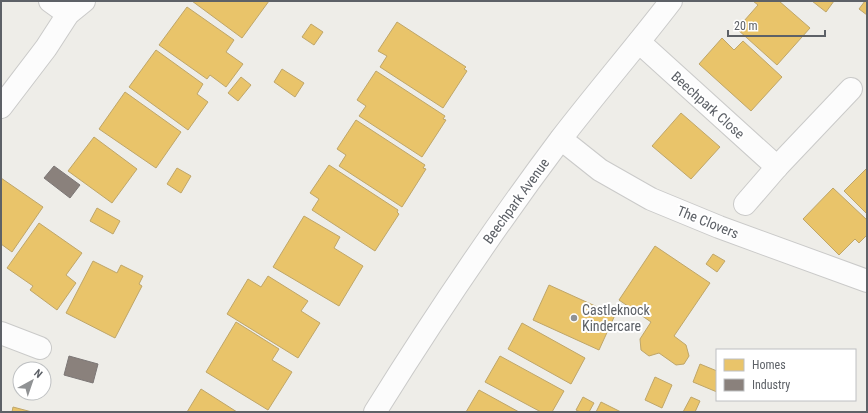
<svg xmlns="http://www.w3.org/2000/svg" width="868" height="413" font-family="'Roboto Condensed',sans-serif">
  <rect width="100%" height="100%" fill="#eeede8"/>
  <g fill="#e9c46a" stroke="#bfa669">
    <polygon points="192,1 269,1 242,38"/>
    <polygon points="753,1 779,1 810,28 777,65 737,29 758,5"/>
    <polygon points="812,1 834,1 826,12"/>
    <polygon points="865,1 867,1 867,15 859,9"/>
    <polygon points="187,7 234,40 226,52 243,64 226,87 210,75 207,79 159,45"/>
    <polygon points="397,22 466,67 464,69 467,71 443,108 380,67 387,56 378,51"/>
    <polygon points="311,24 323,32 314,45 302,37"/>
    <polygon points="722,38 734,50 743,41 782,77 751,111 699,64"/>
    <polygon points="156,50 203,84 197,94 208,102 188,130 129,87"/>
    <polygon points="282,69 304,83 295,97 274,82"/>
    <polygon points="376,71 445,116 443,119 446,120 422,157 359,116 366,106 357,100"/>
    <polygon points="241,77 251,85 238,101 228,93"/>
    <polygon points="125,92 181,132 156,168 99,129"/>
    <polygon points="681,113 720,147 691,179 652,146"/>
    <polygon points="356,120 425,165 423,168 426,169 402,207 339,166 346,155 337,149"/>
    <polygon points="94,137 137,169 112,203 68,171"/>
    <polygon points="329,165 398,210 397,212 399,214 375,251 312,210 319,199 310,193"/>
    <polygon points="177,168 191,176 181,193 167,184"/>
    <polygon points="867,168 867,214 844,191"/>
    <polygon points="1,178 43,207 12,252 1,244"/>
    <polygon points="833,188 867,220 867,235 859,243 855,239 839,255 803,219"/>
    <polygon points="97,208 120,221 113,234 90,221"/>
    <polygon points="304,216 340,237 334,248 363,266 339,306 273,267"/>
    <polygon points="39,223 82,253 66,275 76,283 57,310 30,290 33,286 7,268"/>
    <polygon points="655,246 710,283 674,336 686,345 689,356 684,364 676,365 659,353 649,356 641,350 640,339 651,322 619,300"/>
    <polygon points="713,254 725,261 717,272 706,264"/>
    <polygon points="93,261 117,273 121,265 143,276 139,284 142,286 115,338 66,313"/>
    <polygon points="268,276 308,301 301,311 320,323 298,358 227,314 248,279 261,287"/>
    <polygon points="549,285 615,315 599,350 533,320"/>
    <polygon points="236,322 279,349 272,360 292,372 268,410 206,372"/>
    <polygon points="522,323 585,358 571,384 508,349"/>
    <polygon points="500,356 564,391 552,412 541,412 485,382"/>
    <polygon points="700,364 717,371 717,392 693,382"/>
    <polygon points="655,377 672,385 662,408 645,400"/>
    <polygon points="201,389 237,412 187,412"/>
    <polygon points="479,390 519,412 466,412"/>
    <polygon points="583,397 594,403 589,412 580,412 576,410"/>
    <polygon points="691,397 700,401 695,412 683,412"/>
    <polygon points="601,402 621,412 596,412"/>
    <polygon points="13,407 32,412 12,412"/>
  </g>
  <g fill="#8a817c" stroke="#7c7776">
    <polygon points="54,166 80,185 70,198 44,178"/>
    <polygon points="69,356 98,364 93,383 64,375"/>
  </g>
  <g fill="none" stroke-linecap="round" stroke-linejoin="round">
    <defs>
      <g id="minor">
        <polyline points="50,1 68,14"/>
        <polyline points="639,42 777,167"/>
        <polyline points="1,107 46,48 68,14 84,1"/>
        <polyline points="561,139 600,170 651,199 719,227 867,281"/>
        <polyline points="745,204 777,167 851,89"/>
        <polyline points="1,333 40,348"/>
        <path d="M375 412C433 319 494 228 560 140 596 93 635 48 671 1"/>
      </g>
    </defs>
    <use href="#minor" stroke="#cacac9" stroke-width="24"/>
    <use href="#minor" stroke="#fcfcfc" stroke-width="22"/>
  </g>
  <circle fill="#909294" stroke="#fff" stroke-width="1.5" cx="574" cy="318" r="4"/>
  <g text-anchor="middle" stroke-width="4" stroke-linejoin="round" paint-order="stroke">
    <g font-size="14" fill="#5d6167" stroke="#fff">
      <text transform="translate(708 105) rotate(42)" y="5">Beechpark Close</text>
      <text transform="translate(516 201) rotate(-54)" y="5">Beechpark Avenue</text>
      <text transform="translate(708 222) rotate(22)" y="5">The Clovers</text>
    </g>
    <g font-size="14" fill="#5d6167" stroke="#fff" text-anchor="start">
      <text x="582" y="315">Castleknock<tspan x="582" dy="16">Kindercare</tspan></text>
    </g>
  </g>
  <rect width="868" height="413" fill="none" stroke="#5d6167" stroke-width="4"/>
  <rect x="716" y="349" width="140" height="52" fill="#ffffff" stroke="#bec0c2"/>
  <rect x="724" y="359" width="20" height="12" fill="#e9c46a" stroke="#bec0c2"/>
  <text x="752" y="369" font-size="12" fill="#5d6167">Homes</text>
  <rect x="724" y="379" width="20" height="12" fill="#8a817c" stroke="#bec0c2"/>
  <text x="752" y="389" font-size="12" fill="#5d6167">Industry</text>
  <g transform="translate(32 381) rotate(40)"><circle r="19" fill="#ffffff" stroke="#bec0c2"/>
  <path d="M0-3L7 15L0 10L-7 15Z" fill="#909294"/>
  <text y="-6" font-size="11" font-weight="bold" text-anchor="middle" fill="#5d6167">N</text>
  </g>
  <path d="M728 30v6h97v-6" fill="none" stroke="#5d6167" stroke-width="2"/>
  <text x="734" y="30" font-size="12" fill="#5d6167" stroke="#ffffff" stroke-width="3" paint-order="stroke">20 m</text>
</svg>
